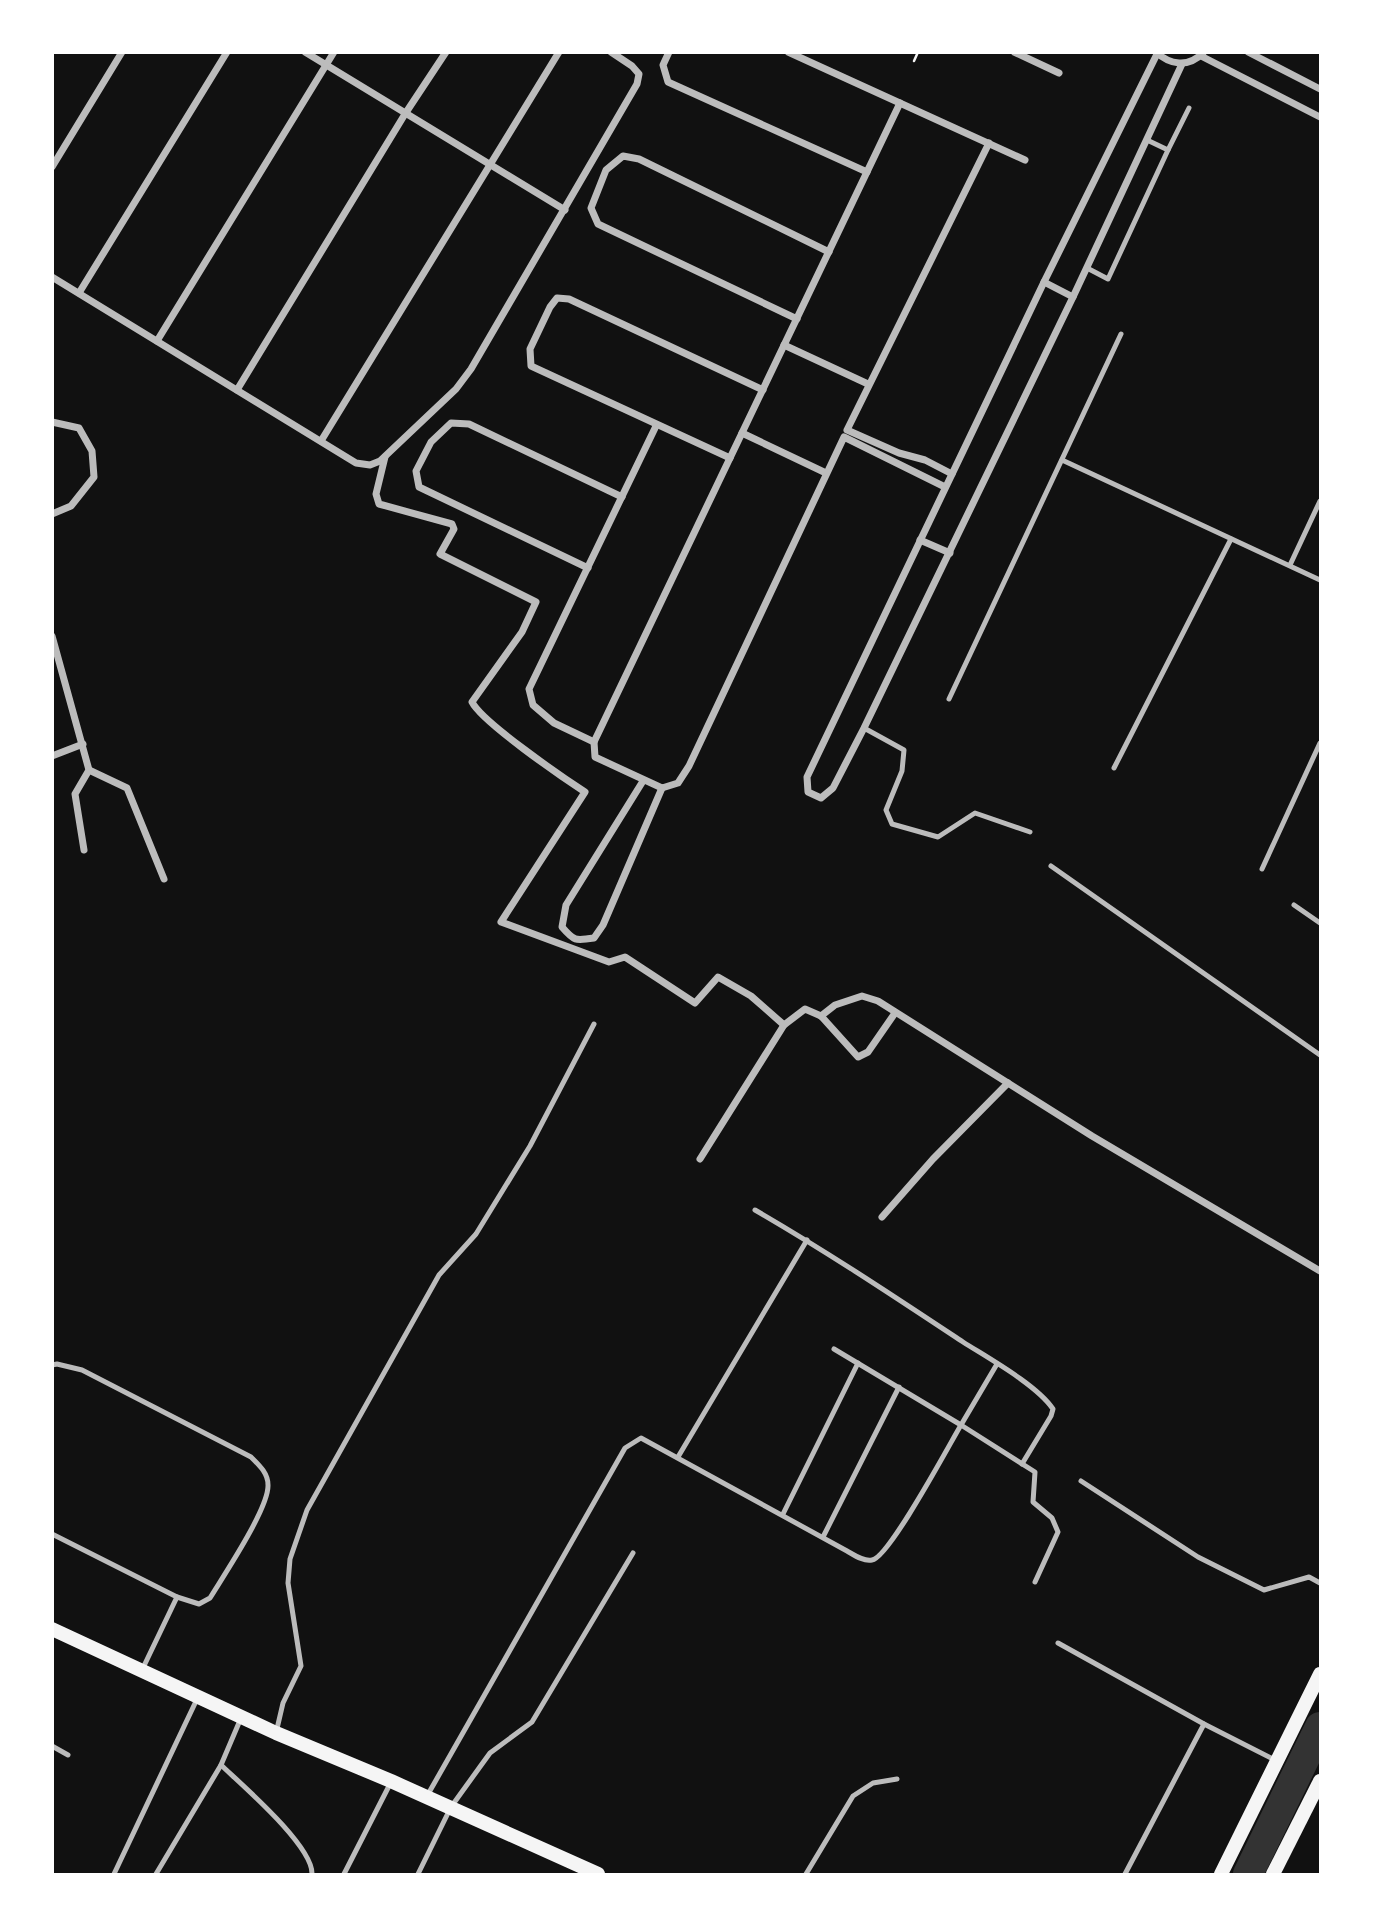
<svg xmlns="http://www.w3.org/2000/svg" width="1373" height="1927" font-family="'Space Grotesk',sans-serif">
  <rect width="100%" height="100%" fill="#111"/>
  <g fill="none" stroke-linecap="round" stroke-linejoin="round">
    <polyline stroke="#333" stroke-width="30" points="1248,1874 1320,1727"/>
    <polyline stroke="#f5f5f5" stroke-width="2.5" points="914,61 918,52"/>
    <g stroke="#bcbcbc" stroke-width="5">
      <polyline points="1168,150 1189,108"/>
      <polyline points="1087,268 1108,279 1168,150 1147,140"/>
      <polyline points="1062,460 1320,580"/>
      <polyline points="1290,565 1320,501"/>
      <polyline points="949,699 1121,334"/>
      <polyline points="864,728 904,750 902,771 886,810 892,824 938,837 975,813 1030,832"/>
      <polyline points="1114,768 1231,539"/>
      <polyline points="1051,866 1320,1055"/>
      <polyline points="1262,869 1320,743"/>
      <polyline points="1294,905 1320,923"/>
      <path d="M755 1210C826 1251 895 1297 963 1342 988 1358 1037 1385 1053 1409L1051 1416 1022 1464"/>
      <polyline points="834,1349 961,1425 997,1364"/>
      <path d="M52 1365 57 1364 82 1370 251 1457C259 1465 268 1473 268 1485 269 1508 224 1575 210 1598L199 1604 177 1597 52 1534"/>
      <polyline points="678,1457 807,1240"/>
      <polyline points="1081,1481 1198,1557 1264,1590 1309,1577 1320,1583"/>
      <polyline points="783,1514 858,1363"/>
      <polyline points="823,1537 899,1387"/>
      <polyline points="1058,1643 1204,1724 1277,1761"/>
      <polyline points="142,1670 177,1597"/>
      <polyline points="276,1733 283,1703 301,1666 288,1583 290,1559 307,1510 439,1275 476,1234 530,1146 594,1024"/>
      <polyline points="52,1746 68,1755"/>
      <path d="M221 1765C242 1785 313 1846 312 1874"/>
      <path d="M427 1796 625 1448 641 1438 847 1551C854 1555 864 1562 872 1560 889 1558 949 1445 961 1425L1035 1472 1033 1502 1052 1518 1058 1532 1035 1582"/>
      <polyline points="114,1874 198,1697"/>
      <polyline points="156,1874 221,1765 241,1718"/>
      <polyline points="344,1874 390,1784"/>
      <polyline points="418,1874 451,1807 482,1764 490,1753 532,1722 633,1553"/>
      <polyline points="806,1874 853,1796 873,1783 897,1779"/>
      <polyline points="1125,1874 1204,1724"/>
    </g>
    <g stroke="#bcbcbc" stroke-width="7">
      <polyline points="305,52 565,210"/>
      <polyline points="669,52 663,65 668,82 867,172"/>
      <polyline points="788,52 1025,160"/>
      <polyline points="1014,52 1059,73"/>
      <path d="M1156 52C1170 65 1188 68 1203 53"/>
      <polyline points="1248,52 1320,89"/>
      <polyline points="1157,54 1044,282 807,777 808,792 821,798 833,788 864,728 1073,297 1182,64"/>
      <polyline points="1201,56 1320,117"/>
      <polyline points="900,103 594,742 595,757 662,788 678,783 689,766 844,437 945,487"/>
      <polyline points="52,167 122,52"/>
      <polyline points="52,277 356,463 370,465 380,461 456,389 471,369 637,84 639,74 632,66 611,52"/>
      <polyline points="1044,282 1073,297"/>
      <polyline points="79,293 227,52"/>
      <polyline points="797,319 598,224 591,208 606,170 623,156 639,159 829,252"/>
      <polyline points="157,341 334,52"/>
      <polyline points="784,345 868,384"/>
      <polyline points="237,390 405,114 446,52"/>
      <polyline points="52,422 79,428 92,451 94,477 71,506 52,514"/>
      <polyline points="742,433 826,473"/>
      <polyline points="321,441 559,52"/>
      <path d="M385 457 376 494 379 504 452 524 454 529 440 554 536 602 522 632 472 702C482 722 562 777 585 792L501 922 609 962 625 957 695 1003 718 977 751 996 784 1025"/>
      <polyline points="730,458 531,366 530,349 550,307 557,298 569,299 763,390"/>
      <polyline points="952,474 925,460 899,453 847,430 989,143"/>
      <polyline points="920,540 950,553"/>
      <polyline points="588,568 419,487 416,471 431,442 451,423 469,424 622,497"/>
      <polyline points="52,636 89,770 75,794 84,850"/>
      <polyline points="594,742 554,723 533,705 529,689 656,426"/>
      <polyline points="52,756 83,744"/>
      <polyline points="89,770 127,788 164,879"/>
      <path d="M643 781 566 905 562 927C574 941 575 941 594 938L603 925 662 788"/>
      <polyline points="821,1016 835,1005 862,996 878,1001 1092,1136 1320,1271"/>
      <polyline points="700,1159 784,1025 805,1009 821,1016 858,1057 868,1052 895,1013"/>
      <polyline points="882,1217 933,1159 1008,1083"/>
    </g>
    <g stroke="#f5f5f5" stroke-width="14">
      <polyline points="52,1629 276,1733 391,1781 598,1874"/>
      <polyline points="1221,1874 1320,1674"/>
      <polyline points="1273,1874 1320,1781"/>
    </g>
  </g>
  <rect width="1373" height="1927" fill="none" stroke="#ffffff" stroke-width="108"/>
</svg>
